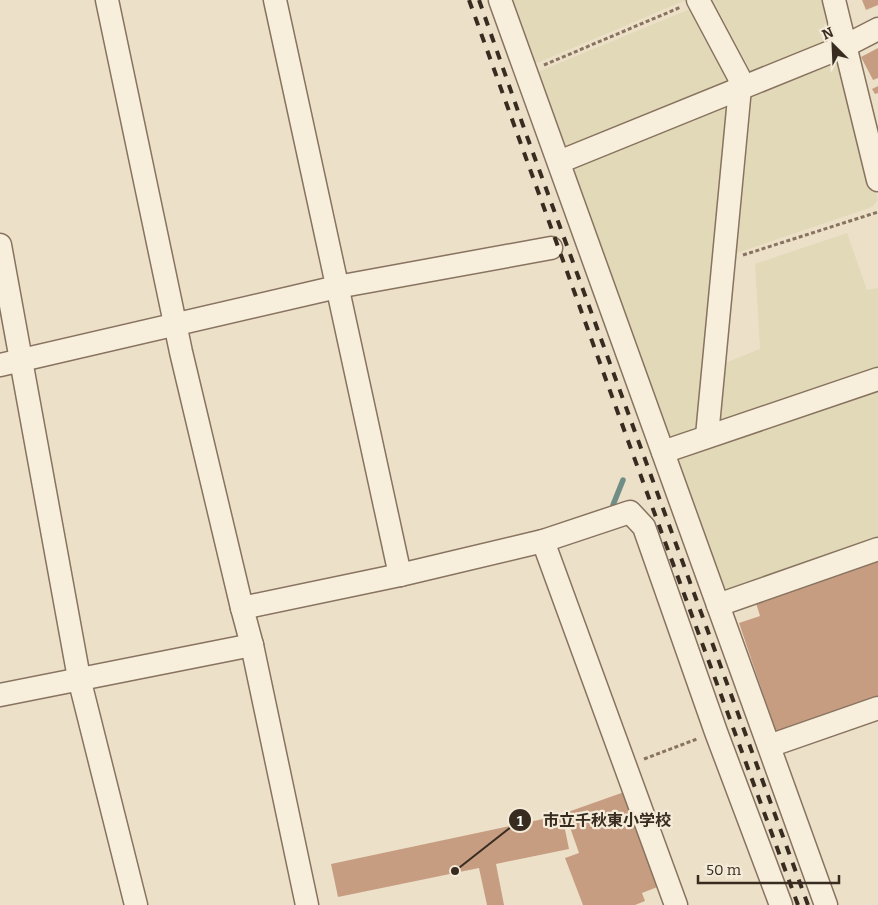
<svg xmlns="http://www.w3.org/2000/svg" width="878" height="905" font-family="Bitter,'Noto Sans JP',serif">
  <rect width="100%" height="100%" fill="#ece0c9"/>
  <g fill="#e1d9b7">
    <polygon points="507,0 686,0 537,63 529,60"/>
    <polygon points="713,0 829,0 836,31 830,44 753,76"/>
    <polygon points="690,9 731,84 572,150 559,146 535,79 540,71"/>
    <polygon points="838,61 842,64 878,200 872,207 737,253 752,97"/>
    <polygon points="728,101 704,423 670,439 568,172 576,164"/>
    <polygon points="847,233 867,290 878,288 878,372 719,421 725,363 760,349 755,264"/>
    <polygon points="878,384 878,540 732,592 721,588 675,459"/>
  </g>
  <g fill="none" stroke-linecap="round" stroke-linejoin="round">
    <polyline stroke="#708e86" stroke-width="5.5" points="613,505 623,480"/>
  </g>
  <g fill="#c79d82">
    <polygon points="862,0 878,0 878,5 866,10"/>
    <polygon points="878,48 878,78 873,80 861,57"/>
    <polygon points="878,86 878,93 875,94 872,89"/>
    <polygon points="878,561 878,696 776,732 739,623 760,616 756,603"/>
    <polygon points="627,791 660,886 642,893 645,901 635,905 583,905 565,858 579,853 565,813"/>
    <polygon points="562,815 569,849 496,864 504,905 487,905 479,868 338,897 331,864"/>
  </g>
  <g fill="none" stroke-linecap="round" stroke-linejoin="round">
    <defs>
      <g id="minor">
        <polyline points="107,0 181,352 242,608 252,645 307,905"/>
        <polyline points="275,0 400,575"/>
        <polyline points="500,0 826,905"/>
        <polyline points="698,0 739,77 740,88 707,436"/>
        <polyline points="834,0 878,180"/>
        <polyline points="559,162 845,46 878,29"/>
        <polyline points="0,245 79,678 136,905"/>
        <polyline points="0,365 337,287 551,248"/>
        <polyline points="663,452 878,379"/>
        <polyline points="543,541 676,905"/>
        <polyline points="718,605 878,549"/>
        <polyline points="242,608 400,575 543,541 630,512 644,527 716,732 781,905"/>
        <polyline points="0,695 252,645"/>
        <polyline points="769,746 878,708"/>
      </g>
    </defs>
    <use href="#minor" stroke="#87735f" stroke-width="25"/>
    <g stroke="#87735f" stroke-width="3" stroke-dasharray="4 2.5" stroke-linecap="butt">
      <polyline points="544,65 681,7"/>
      <polyline points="743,255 878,212"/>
      <polyline points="644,759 697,739"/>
    </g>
    <use href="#minor" stroke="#f7eedc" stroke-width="22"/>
    <g stroke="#382c21" stroke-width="4" stroke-dasharray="9 9" stroke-linecap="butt">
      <polyline points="469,0 631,449 798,905"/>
      <polyline points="479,0 525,131 808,905"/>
    </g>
  </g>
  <path fill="none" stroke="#382c21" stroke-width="2" d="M455 871L520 820"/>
  <g fill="#382c21" stroke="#f4ebd8" stroke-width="2">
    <circle cx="455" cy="871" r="5"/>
    <circle cx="520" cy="820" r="12"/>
  </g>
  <g font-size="15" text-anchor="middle" font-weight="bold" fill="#fff">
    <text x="520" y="826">1</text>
  </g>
  <g font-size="16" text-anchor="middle" font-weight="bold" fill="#382c21" stroke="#f4ebd8" stroke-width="4.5" stroke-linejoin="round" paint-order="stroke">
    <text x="607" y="826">市立千秋東小学校</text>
  </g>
  <g transform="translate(833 45) rotate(336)" stroke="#f4ebd8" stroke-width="4" paint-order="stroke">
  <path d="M0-4L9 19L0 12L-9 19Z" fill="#382c21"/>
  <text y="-8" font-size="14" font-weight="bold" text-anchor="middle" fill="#382c21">N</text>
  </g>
  <path d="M698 875v8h141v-8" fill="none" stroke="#382c21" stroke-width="2.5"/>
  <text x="706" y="875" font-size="15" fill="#382c21" stroke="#f4ebd8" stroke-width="4" paint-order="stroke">50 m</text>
</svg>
